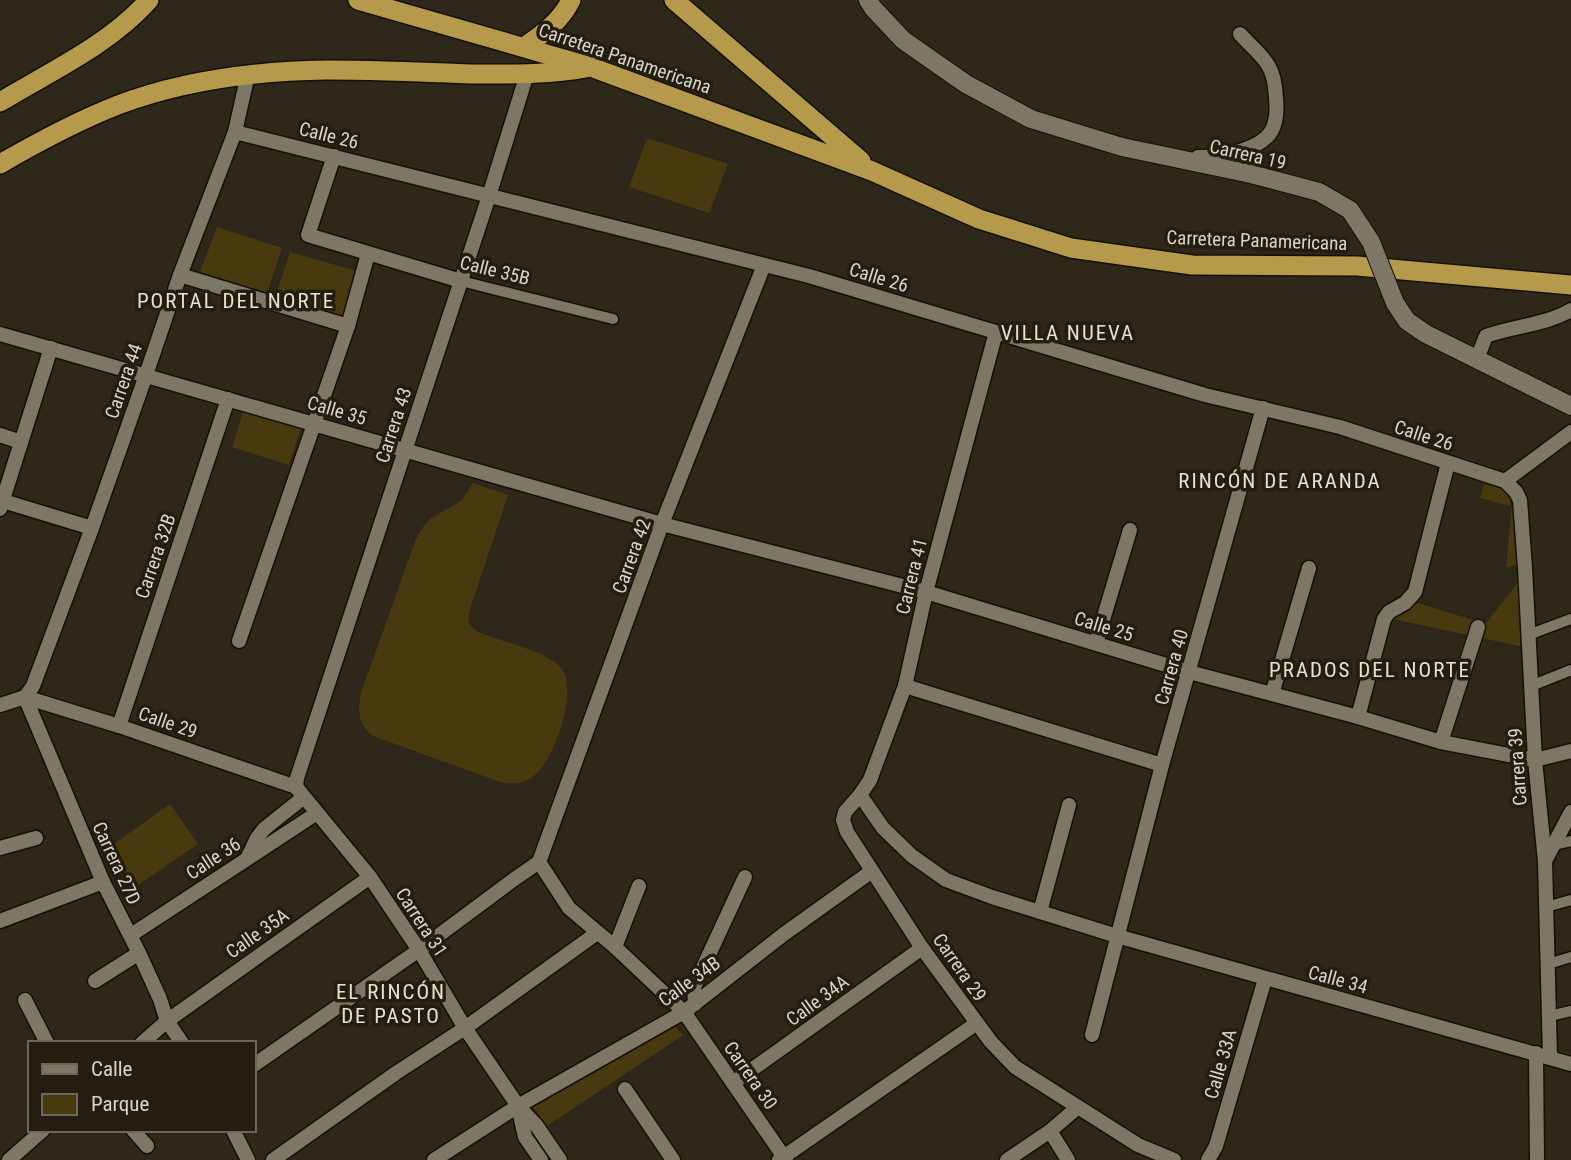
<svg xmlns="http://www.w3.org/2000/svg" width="1571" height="1160" font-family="'Roboto Condensed',sans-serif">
  <rect width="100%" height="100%" fill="#2d281a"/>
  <g fill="#48390f">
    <polygon points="647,138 728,164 709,213 629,187"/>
    <polygon points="217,227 282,248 267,293 200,272"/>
    <polygon points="290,252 360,272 346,323 274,301"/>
    <polygon points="244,409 301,428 289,465 232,447"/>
    <path d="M473 483 508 495 470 609C469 615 467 620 470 625 474 631 482 633 489 636 508 643 551 653 562 669 578 692 554 764 531 778 522 784 511 784 500 782L373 736C357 725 357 707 362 690L416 539 423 527 430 519 462 500Z"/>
    <polygon points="1484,484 1510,491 1510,506 1480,498"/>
    <polygon points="1512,506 1524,561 1506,568"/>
    <polygon points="1524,575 1524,647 1393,619 1395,612 1418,603 1479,622 1487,622"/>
    <polygon points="170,804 198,844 134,888 107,849"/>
    <polygon points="674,1025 683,1035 547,1126 532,1105"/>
  </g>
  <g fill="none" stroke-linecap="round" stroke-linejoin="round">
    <defs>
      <g id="pedestrian">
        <polyline points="461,281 613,319"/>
        <polyline points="1528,635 1571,619"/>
        <polyline points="1531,686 1571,670"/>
        <polyline points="1554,845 1571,841"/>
        <polyline points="1546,907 1571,900"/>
        <polyline points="1548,964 1571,957"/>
        <polyline points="1549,1016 1571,1011"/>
      </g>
      <g id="minor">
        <polyline points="235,132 809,276 1205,395 1340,427 1505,481 1516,492 1520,500 1525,568 1535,760 1545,861 1550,1057"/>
        <polyline points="334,156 308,235 461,281"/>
        <path d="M1198 157C1218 158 1262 150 1272 130 1277 120 1277 108 1276 98 1275 85 1274 73 1266 62 1259 52 1248 43 1240 34"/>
        <polyline points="180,275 348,326"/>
        <polyline points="996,332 926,592 905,686 870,780 860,795 845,812 843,820 847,832 922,948 991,1042 1015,1067 1138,1145 1174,1160"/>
        <polyline points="0,334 662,524 926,592 1189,672 1358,717 1441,742 1535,760 1571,751"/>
        <path d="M1477 359 1486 336C1514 326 1545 325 1571 310"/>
        <polyline points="0,435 21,442"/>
        <polyline points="1505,481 1571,432"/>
        <polyline points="3,501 92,528"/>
        <polyline points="0,509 51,348"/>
        <polyline points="239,641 348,326 368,254"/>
        <polyline points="1096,643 1130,530"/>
        <polyline points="905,686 1162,765"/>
        <polyline points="1272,694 1309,568"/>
        <polyline points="25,697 33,686 92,528 146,375 180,275 235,132 248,74"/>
        <polyline points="25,697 103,882 139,953 160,999 167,1021 182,1043"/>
        <polyline points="25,697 119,726 296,787"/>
        <polyline points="0,705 25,697"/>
        <polyline points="1358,717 1384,619 1389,612 1405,603 1415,592 1448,463"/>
        <polyline points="119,726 228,399"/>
        <polyline points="1441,742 1478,627"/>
        <polyline points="296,787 297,778 489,196 527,74"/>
        <polyline points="296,787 370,877 419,950 465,1028 518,1106 525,1137 541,1160"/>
        <polyline points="860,795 883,828 912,856 946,880 992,897 1117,936 1571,1064"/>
        <polyline points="0,848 36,838"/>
        <polyline points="247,859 257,838 264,829 304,797"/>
        <polyline points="1545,861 1571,812"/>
        <polyline points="539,862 662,524 764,265"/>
        <polyline points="539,862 569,908 615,947 684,1012 786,1160"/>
        <polyline points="1040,912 1069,805"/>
        <polyline points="0,921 103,882"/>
        <polyline points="131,935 317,813"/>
        <polyline points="615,947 639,886"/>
        <polyline points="95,981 139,953"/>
        <polyline points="25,1000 47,1043"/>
        <polyline points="695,1004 694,987 745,877"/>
        <polyline points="1092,1035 1162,765 1263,408"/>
        <polyline points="142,1043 167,1021 370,877"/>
        <polyline points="1536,1053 1537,1160"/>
        <polyline points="254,1065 419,950 513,880 539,862"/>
        <polyline points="733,1083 922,948"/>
        <polyline points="625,1089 673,1160"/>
        <polyline points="519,1107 536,1125 560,1160"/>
        <polyline points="133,1130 147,1146"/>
        <polyline points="233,1130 248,1160"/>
        <polyline points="1050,1131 1068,1160"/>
        <polyline points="9,1160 43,1130"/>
        <polyline points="273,1160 396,1073 465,1028 597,933"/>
        <polyline points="434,1160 518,1106 684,1012 784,934 872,871"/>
        <polyline points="779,1160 977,1023"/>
        <polyline points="1007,1160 1050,1131 1078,1107"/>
        <polyline points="1208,1160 1216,1146 1265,979"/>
      </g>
      <g id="tertiary">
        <polyline points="868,0 873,8 903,40 966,84 1031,119 1122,147 1251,174 1319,192 1350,210 1371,242"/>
        <polyline points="1395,303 1407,321 1426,334 1571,406"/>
      </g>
      <g id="trunk">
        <polyline points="358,0 591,67 872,171 979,219 1071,248 1192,265 1357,266 1571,285"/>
        <polyline points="674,0 861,161"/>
        <path d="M524 47C543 34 561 21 571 0"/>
        <path d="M0 102C51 71 109 45 149 0"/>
        <path d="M0 164C38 142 77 121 118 105 184 80 257 71 327 70 374 70 422 72 470 74 509 74 547 75 586 68"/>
      </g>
    </defs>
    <use href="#pedestrian" stroke="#161004" stroke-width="13"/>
    <use href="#minor" stroke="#161004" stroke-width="17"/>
    <use href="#tertiary" stroke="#161004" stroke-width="20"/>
    <use href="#trunk" stroke="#161004" stroke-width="22"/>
    <use href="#pedestrian" stroke="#7d7766" stroke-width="10"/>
    <use href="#minor" stroke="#7d7766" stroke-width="14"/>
    <use href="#tertiary" stroke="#7d7766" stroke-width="18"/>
    <use href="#trunk" stroke="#b69a4c" stroke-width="19"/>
    <defs>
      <polyline id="tertiary-bridge" points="1371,242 1395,303"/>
    </defs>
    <use href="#tertiary-bridge" stroke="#161004" stroke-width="20" stroke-linecap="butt"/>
    <use href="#tertiary-bridge" stroke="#7d7766" stroke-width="18"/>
  </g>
  <g text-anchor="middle" stroke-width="7" stroke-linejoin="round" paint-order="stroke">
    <g font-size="19" fill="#d9d5cc" stroke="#241e10">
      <text transform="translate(625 58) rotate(19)" y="7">Carretera Panamericana</text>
      <text transform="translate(329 135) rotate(14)" y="7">Calle 26</text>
      <text transform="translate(1248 154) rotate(13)" y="7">Carrera 19</text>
      <text transform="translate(1257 240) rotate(2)" y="7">Carretera Panamericana</text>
      <text transform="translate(495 270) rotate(14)" y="7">Calle 35B</text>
      <text transform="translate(879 277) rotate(17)" y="7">Calle 26</text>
      <text transform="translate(123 381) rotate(-71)" y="7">Carrera 44</text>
      <text transform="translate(337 410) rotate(16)" y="7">Calle 35</text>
      <text transform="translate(393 425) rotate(-72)" y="7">Carrera 43</text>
      <text transform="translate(1424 435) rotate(18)" y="7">Calle 26</text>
      <text transform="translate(155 556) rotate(-71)" y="7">Carrera 32B</text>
      <text transform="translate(631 556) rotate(-70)" y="7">Carrera 42</text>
      <text transform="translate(911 576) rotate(-76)" y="7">Carrera 41</text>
      <text transform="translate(1104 626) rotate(17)" y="7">Calle 25</text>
      <text transform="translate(1171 667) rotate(-74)" y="7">Carrera 40</text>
      <text transform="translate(168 722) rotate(19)" y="7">Calle 29</text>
      <text transform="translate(1517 767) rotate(-94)" y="7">Carrera 39</text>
      <text transform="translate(213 858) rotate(-33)" y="7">Calle 36</text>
      <text transform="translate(117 863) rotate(65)" y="7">Carrera 27D</text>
      <text transform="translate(422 922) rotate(57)" y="7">Carrera 31</text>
      <text transform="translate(257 933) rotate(-35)" y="7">Calle 35A</text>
      <text transform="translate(960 967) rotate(55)" y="7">Carrera 29</text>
      <text transform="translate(1338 979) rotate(15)" y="7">Calle 34</text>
      <text transform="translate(689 981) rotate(-36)" y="7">Calle 34B</text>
      <text transform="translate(817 1000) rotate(-36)" y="7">Calle 34A</text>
      <text transform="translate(1220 1064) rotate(-74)" y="7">Calle 33A</text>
      <text transform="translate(751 1075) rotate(55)" y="7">Carrera 30</text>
    </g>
    <g font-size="21" letter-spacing="2" fill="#e8e1cf" stroke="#241e10">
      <text x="236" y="308">PORTAL DEL NORTE</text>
      <text x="1068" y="340">VILLA NUEVA</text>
      <text x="1280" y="488">RINCÓN DE ARANDA</text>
      <text x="1370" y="677">PRADOS DEL NORTE</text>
      <text x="391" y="999">EL RINCÓN<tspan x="391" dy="24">DE PASTO</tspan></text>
    </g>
  </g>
  <rect x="28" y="1041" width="228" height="91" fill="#241e10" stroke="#6c675b" stroke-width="2"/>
  <rect x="42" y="1064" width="35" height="10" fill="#7d7766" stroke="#6c675b" stroke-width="2"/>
  <text x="91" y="1076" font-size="21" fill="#d9d5cc">Calle</text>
  <rect x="42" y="1094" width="35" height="21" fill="#48390f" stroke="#6c675b" stroke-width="2"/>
  <text x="91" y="1111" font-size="21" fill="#d9d5cc">Parque</text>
</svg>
